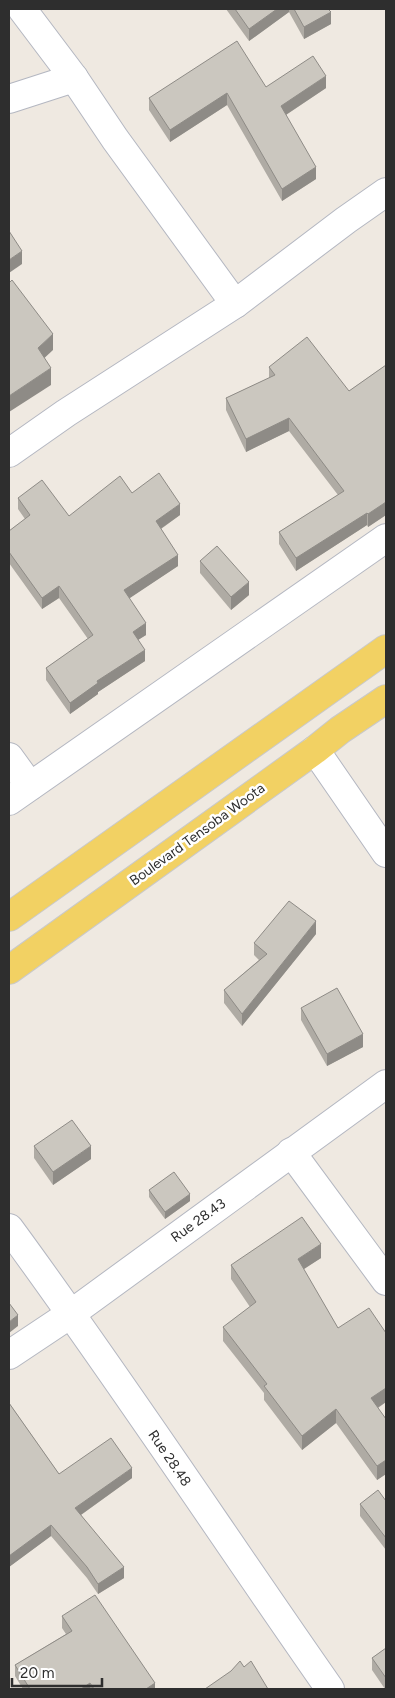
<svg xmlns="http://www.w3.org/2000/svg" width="395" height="1698" font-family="Figtree,sans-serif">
  <rect width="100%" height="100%" fill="#efe9e1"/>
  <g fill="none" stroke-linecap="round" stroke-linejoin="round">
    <defs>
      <g id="minor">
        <polyline points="22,9 74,78 115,139 235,304"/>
        <polyline points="9,99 74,78"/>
        <polyline points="9,453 66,413 235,304 346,220 386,192"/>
        <polyline points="315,750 386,853"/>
        <polyline points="9,757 30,786"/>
        <polyline points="9,801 386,538"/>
        <polyline points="291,1152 386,1281"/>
        <path d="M9 1228C120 1379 223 1536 330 1689"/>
        <polyline points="9,1355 72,1313 386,1084"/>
      </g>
      <g id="primary">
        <polyline points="9,917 386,649"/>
        <polyline points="9,970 315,750 340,730 386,699"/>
      </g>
    </defs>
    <use href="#minor" stroke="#b4b7c1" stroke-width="30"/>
    <use href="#primary" stroke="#c9c9c9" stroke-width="30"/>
    <use href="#minor" stroke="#fff" stroke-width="28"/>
    <use href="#primary" stroke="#f2d163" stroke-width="28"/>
  </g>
  <g fill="#afaba4">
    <polygon points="226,9 328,9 331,24 304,39 289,12 249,41"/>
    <polygon points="266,87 326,88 286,115 316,179 282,201 227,105 170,142 149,110 149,98"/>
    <polygon points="386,365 386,515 368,527 367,525 296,571 279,544 279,532 338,495 289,431 246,452 226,410 226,398 269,378 269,367 349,391"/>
    <polygon points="132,493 180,515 161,529 178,566 129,598 146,635 138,640 145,661 98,692 98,694 70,714 46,680 46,668 88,639 59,598 42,609 9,563 9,531 25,519 18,509 18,498 69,516"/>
    <polygon points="200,561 249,595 231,610 200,573"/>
    <polygon points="316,934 242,1026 224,1003 224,990 259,960 254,955 254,943"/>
    <polygon points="301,1008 363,1047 327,1066 301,1020"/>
    <polygon points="34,1146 91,1159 53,1185 34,1158"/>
    <polygon points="149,1190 190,1201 165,1219 149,1197"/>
    <polygon points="321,1258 303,1269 338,1328 386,1333 386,1402 378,1408 386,1419 386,1474 377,1480 336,1423 302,1450 264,1400 264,1393 223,1341 223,1327 250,1307 231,1279 231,1265"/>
    <polygon points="9,1403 59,1474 132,1478 81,1515 124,1578 98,1594 87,1578 51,1536 9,1567"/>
    <polygon points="386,1501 386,1550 360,1516 360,1504"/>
    <polygon points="62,1616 155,1689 23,1689 15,1676 15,1665 66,1634 62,1628"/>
    <polygon points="386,1648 386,1689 385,1689 372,1670 372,1658"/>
  </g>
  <g fill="#8e8b86">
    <polygon points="277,9 289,9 289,12 249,41 249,29"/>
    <polygon points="331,12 331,24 304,39 304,27"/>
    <polygon points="326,76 326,88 281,118 281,106"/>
    <polygon points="227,93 227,105 170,142 170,130"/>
    <polygon points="316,167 316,179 282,201 282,189"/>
    <polygon points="22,251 22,264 9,273 9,260"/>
    <polygon points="53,334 53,350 38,364 38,348"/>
    <polygon points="51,368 51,385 9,412 9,396"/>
    <polygon points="289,418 289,431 246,452 246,439"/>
    <polygon points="386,502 386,515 368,527 368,514"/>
    <polygon points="180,504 180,515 156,532 156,521"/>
    <polygon points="367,513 367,525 296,571 296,558"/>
    <polygon points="178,555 178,566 124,602 124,590"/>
    <polygon points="249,582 249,595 231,610 231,597"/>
    <polygon points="59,586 59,598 42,609 42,598"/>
    <polygon points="146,623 146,635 133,643 133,632"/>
    <polygon points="145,650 145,661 98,692 98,694 70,714 70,703 97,681"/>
    <polygon points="316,921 316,934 242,1026 242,1014"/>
    <polygon points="363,1034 363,1047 327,1066 327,1054"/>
    <polygon points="91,1146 91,1159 53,1185 53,1172"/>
    <polygon points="190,1194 190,1201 165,1219 165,1212"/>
    <polygon points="321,1244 321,1258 298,1273 298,1259"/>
    <polygon points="18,1315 18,1326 9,1333 9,1322"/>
    <polygon points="386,1388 386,1402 371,1412 371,1398"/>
    <polygon points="336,1409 336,1423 302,1450 302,1436"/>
    <polygon points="386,1460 386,1474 377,1480 377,1466"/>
    <polygon points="132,1468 132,1478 75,1519 75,1508"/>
    <polygon points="51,1525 51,1536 9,1567 9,1556"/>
    <polygon points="124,1567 124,1578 98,1594 98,1584"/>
    <polygon points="90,1683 90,1689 81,1689"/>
    <polygon points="155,1683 155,1689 146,1689"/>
  </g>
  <g fill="#cbc7bf" stroke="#8e8b86">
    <polygon points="235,9 277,9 249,29"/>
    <polygon points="294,9 328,9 331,12 304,27"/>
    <polygon points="237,41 266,87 313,56 326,76 281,106 316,167 282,189 227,93 170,130 149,98"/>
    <polygon points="9,231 22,251 9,260"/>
    <polygon points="12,280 53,334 38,348 51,368 9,396 9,283"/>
    <polygon points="307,337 349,391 386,365 386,502 368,514 367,513 296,558 279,532 344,491 289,418 246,439 226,398 275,375 269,367"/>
    <polygon points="159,473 180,504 156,521 178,555 124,590 146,623 133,632 145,650 97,681 98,683 70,703 46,668 93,635 59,586 42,598 9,552 9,531 30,515 18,498 42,480 69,516 120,476 132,493"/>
    <polygon points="217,546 249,582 231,597 200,561"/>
    <polygon points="289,901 316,921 242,1014 224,990 267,954 254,943"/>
    <polygon points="337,988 363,1034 327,1054 301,1008"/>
    <polygon points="72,1120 91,1146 53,1172 34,1146"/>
    <polygon points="174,1172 190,1194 165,1212 149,1190"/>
    <polygon points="302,1217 321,1244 298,1259 338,1328 369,1308 386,1333 386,1388 371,1398 386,1419 386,1460 377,1466 336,1409 302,1436 264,1386 267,1384 223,1327 256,1302 231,1265"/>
    <polygon points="9,1303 18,1315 9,1322"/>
    <polygon points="9,1403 59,1474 111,1438 132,1468 75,1508 124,1567 98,1584 87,1567 51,1525 9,1556"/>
    <polygon points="378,1490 386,1501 386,1538 360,1504"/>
    <polygon points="95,1595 155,1683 146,1689 94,1689 90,1683 81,1689 30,1689 15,1665 72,1631 62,1616"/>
    <polygon points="386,1648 386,1678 372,1658"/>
    <polygon points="240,1661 244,1667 251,1661 268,1689 205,1689 231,1671"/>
  </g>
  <g text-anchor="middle" stroke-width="5" stroke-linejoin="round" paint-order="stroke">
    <g font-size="14" fill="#2e2e2e" stroke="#fff">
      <text transform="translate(197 834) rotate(-36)" y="5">Boulevard Tensoba Woota</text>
      <text transform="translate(198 1220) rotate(-36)" y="5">Rue 28.43</text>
      <text transform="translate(170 1458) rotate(56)" y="5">Rue 28.48</text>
    </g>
  </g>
  <rect width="395" height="1698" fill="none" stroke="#2e2e2e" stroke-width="20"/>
  <path d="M12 1678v8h90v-8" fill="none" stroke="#2e2e2e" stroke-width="2.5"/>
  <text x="20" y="1678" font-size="15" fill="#2e2e2e" stroke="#ffffff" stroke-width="4" paint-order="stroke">20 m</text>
</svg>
